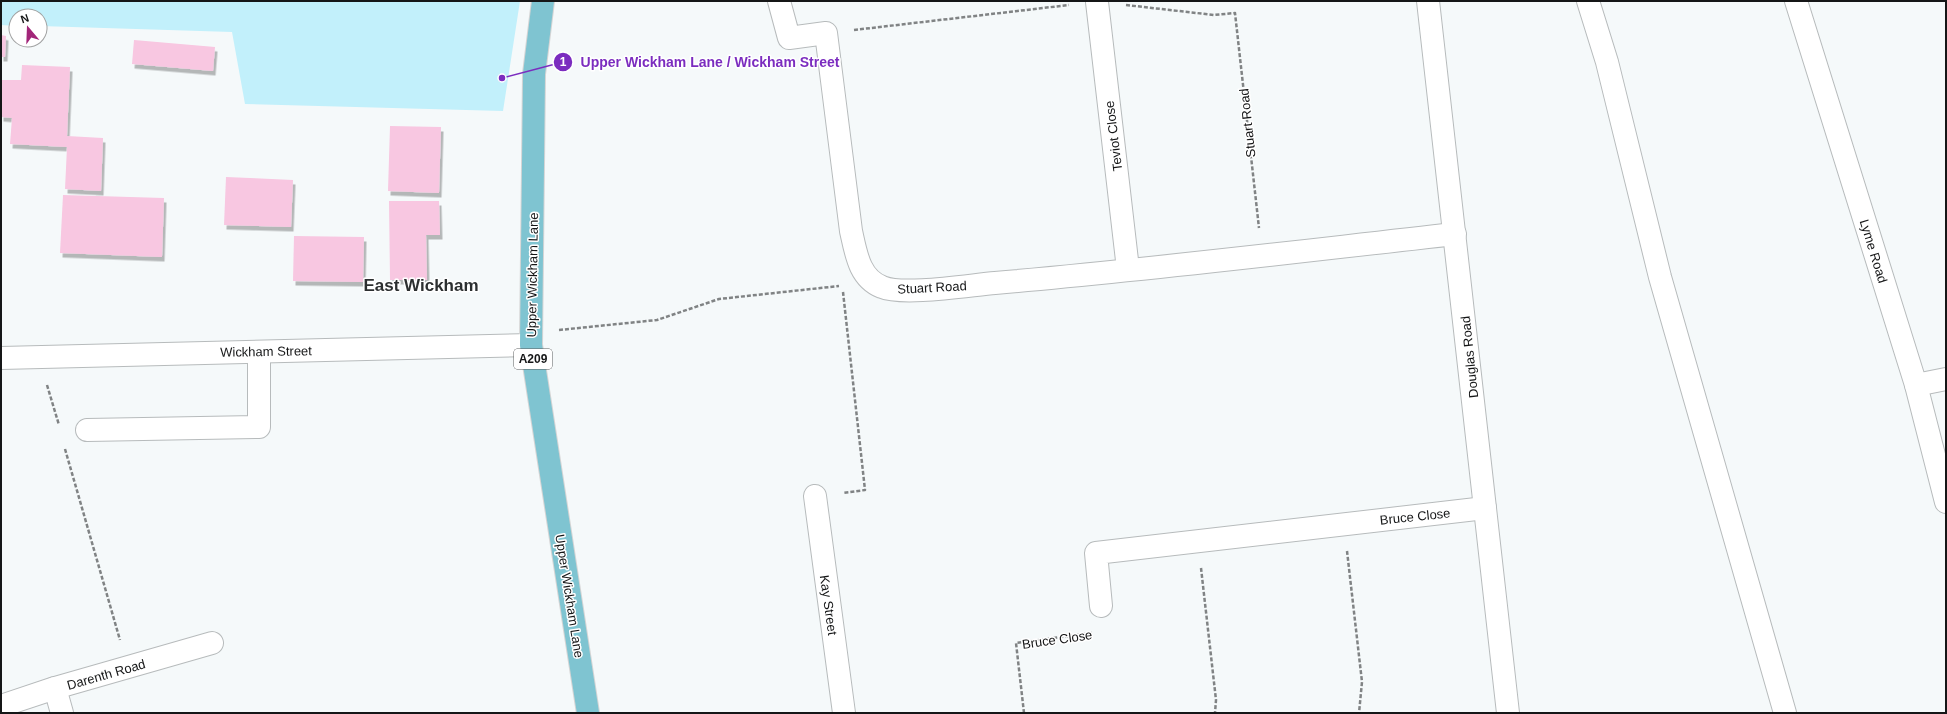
<svg xmlns="http://www.w3.org/2000/svg" width="1947" height="714" font-family="Helvetica,sans-serif">
  <defs>
    <filter id="shadow"><feDropShadow dx="2.5" dy="4.5" stdDeviation="0" flood-color="#0004"/></filter>
  </defs>
  <rect width="100%" height="100%" fill="#f5f9fa"/>
  <polygon fill="#c2f0fb" points="1,1 520,1 503,111 245,104 232,32 40,26 40,16 16,16 16,26 1,25"/>
  <g fill="#f8c7e1" filter="url(#shadow)">
    <polygon points="1,35 6,36 5,57 1,57"/>
    <polygon points="134,40 215,47 213,71 132,64"/>
    <polygon points="22,65 70,67 67,136 103,138 101,191 65,189 67,147 10,144 12,118 1,117 1,80 21,80"/>
    <polygon points="390,126 441,127 439,193 388,191"/>
    <polygon points="226,177 293,180 291,227 224,225"/>
    <polygon points="63,195 164,198 162,257 60,253"/>
    <polygon points="389,201 439,201 440,235 426,235 427,280 390,280"/>
    <polygon points="294,236 364,237 363,282 293,281"/>
  </g>
  <g fill="none" stroke-linecap="round" stroke-linejoin="round">
    <defs>
      <g id="minor">
        <path d="M779 1 789 38 826 33 851 231C856 253 859 278 882 287 903 296 970 285 995 283 1148 270 1302 251 1455 234"/>
        <polyline points="1428,1 1508,713"/>
        <polyline points="1588,1 1607,62 1660,277 1785,713"/>
        <polyline points="1796,1 1916,385 1946,502"/>
        <polyline points="1097,2 1128,269"/>
        <polyline points="1,358 531,345"/>
        <polyline points="1916,385 1946,379"/>
        <polyline points="87,430 259,427 259,352"/>
        <polyline points="815,496 844,713"/>
        <polyline points="1101,606 1096,553 1485,508"/>
        <polyline points="55,688 62,713"/>
        <polyline points="1,706 55,688 212,643"/>
      </g>
      <polyline id="major" points="543,1 534,74 531,345 588,713"/>
    </defs>
    <use href="#minor" stroke="#b7bbbc" stroke-width="24"/>
    <use href="#major" stroke="#d5d5d5" stroke-width="24"/>
    <g stroke="#808384" stroke-width="2.5" stroke-dasharray="4 2" stroke-linecap="butt">
      <polyline points="1126,5 1214,15 1235,13 1259,228"/>
      <polyline points="854,30 1069,5"/>
      <polyline points="843,292 865,490 843,493"/>
      <polyline points="559,330 657,320 719,299 839,286"/>
      <polyline points="47,385 59,425"/>
      <polyline points="65,449 120,640"/>
      <polyline points="1347,551 1362,682 1359,713"/>
      <polyline points="1201,568 1216,700 1215,713"/>
      <polyline points="1024,713 1016,643 1092,633"/>
    </g>
    <use href="#minor" stroke="#fff" stroke-width="22"/>
    <use href="#major" stroke="#7fc4d1" stroke-width="22"/>
  </g>
  <g text-anchor="middle" stroke-width="3" stroke-linejoin="round" paint-order="stroke">
    <rect fill="#fff" stroke="#5b5c5d" stroke-width="1" x="514" y="349" width="38" height="20" rx="3"/>
    <g font-size="12" font-weight="bold" fill="#151617">
      <text x="533" y="363">A209</text>
    </g>
    <g font-size="13" fill="#151617" stroke="#fff">
      <text transform="translate(1247 123) rotate(-96)" y="5">Stuart Road</text>
      <text transform="translate(1113 136) rotate(-97)" y="5">Teviot Close</text>
      <text transform="translate(1874 251) rotate(73)" y="5">Lyme Road</text>
      <text transform="translate(532 275) rotate(-89)" y="5">Upper Wickham Lane</text>
      <text transform="translate(932 287) rotate(-3)" y="5">Stuart Road</text>
      <text transform="translate(266 351) rotate(-1)" y="5">Wickham Street</text>
      <text transform="translate(1469 357) rotate(-96)" y="5">Douglas Road</text>
      <text transform="translate(1415 516) rotate(-6)" y="5">Bruce Close</text>
      <text transform="translate(570 596) rotate(81)" y="5">Upper Wickham Lane</text>
      <text transform="translate(829 605) rotate(82)" y="5">Kay Street</text>
      <text transform="translate(1057 639) rotate(-8)" y="5">Bruce Close</text>
      <text transform="translate(106 674) rotate(-16)" y="5">Darenth Road</text>
    </g>
    <g font-size="17" font-weight="bold" fill="#2c2f30" stroke="#fff">
      <text x="421" y="291">East Wickham</text>
    </g>
  </g>
  <path fill="none" stroke="#7b2cbf" stroke-width="1.5" d="M502 78L563 62"/>
  <g fill="#7b2cbf" stroke="#fff" stroke-width="1.5">
    <circle cx="502" cy="78" r="4"/>
    <circle cx="563" cy="62" r="10"/>
  </g>
  <g font-size="12" text-anchor="middle" font-weight="bold" fill="#fff">
    <text x="563" y="66">1</text>
  </g>
  <g font-size="14" text-anchor="middle" font-weight="bold" fill="#7b2cbf" stroke="#fff" stroke-width="3" stroke-linejoin="round" paint-order="stroke">
    <text x="710" y="67">Upper Wickham Lane / Wickham Street</text>
  </g>
  <rect width="1947" height="714" fill="none" stroke="#151617" stroke-width="4"/>
  <g transform="translate(28 28) rotate(341)"><circle r="19" fill="#ffffff" stroke="#a1a2a2"/>
  <path d="M0-3L7 15L0 10L-7 15Z" fill="#a22579"/>
  <text y="-6" font-size="11" font-weight="bold" text-anchor="middle" fill="#151617">N</text>
  </g>
</svg>
